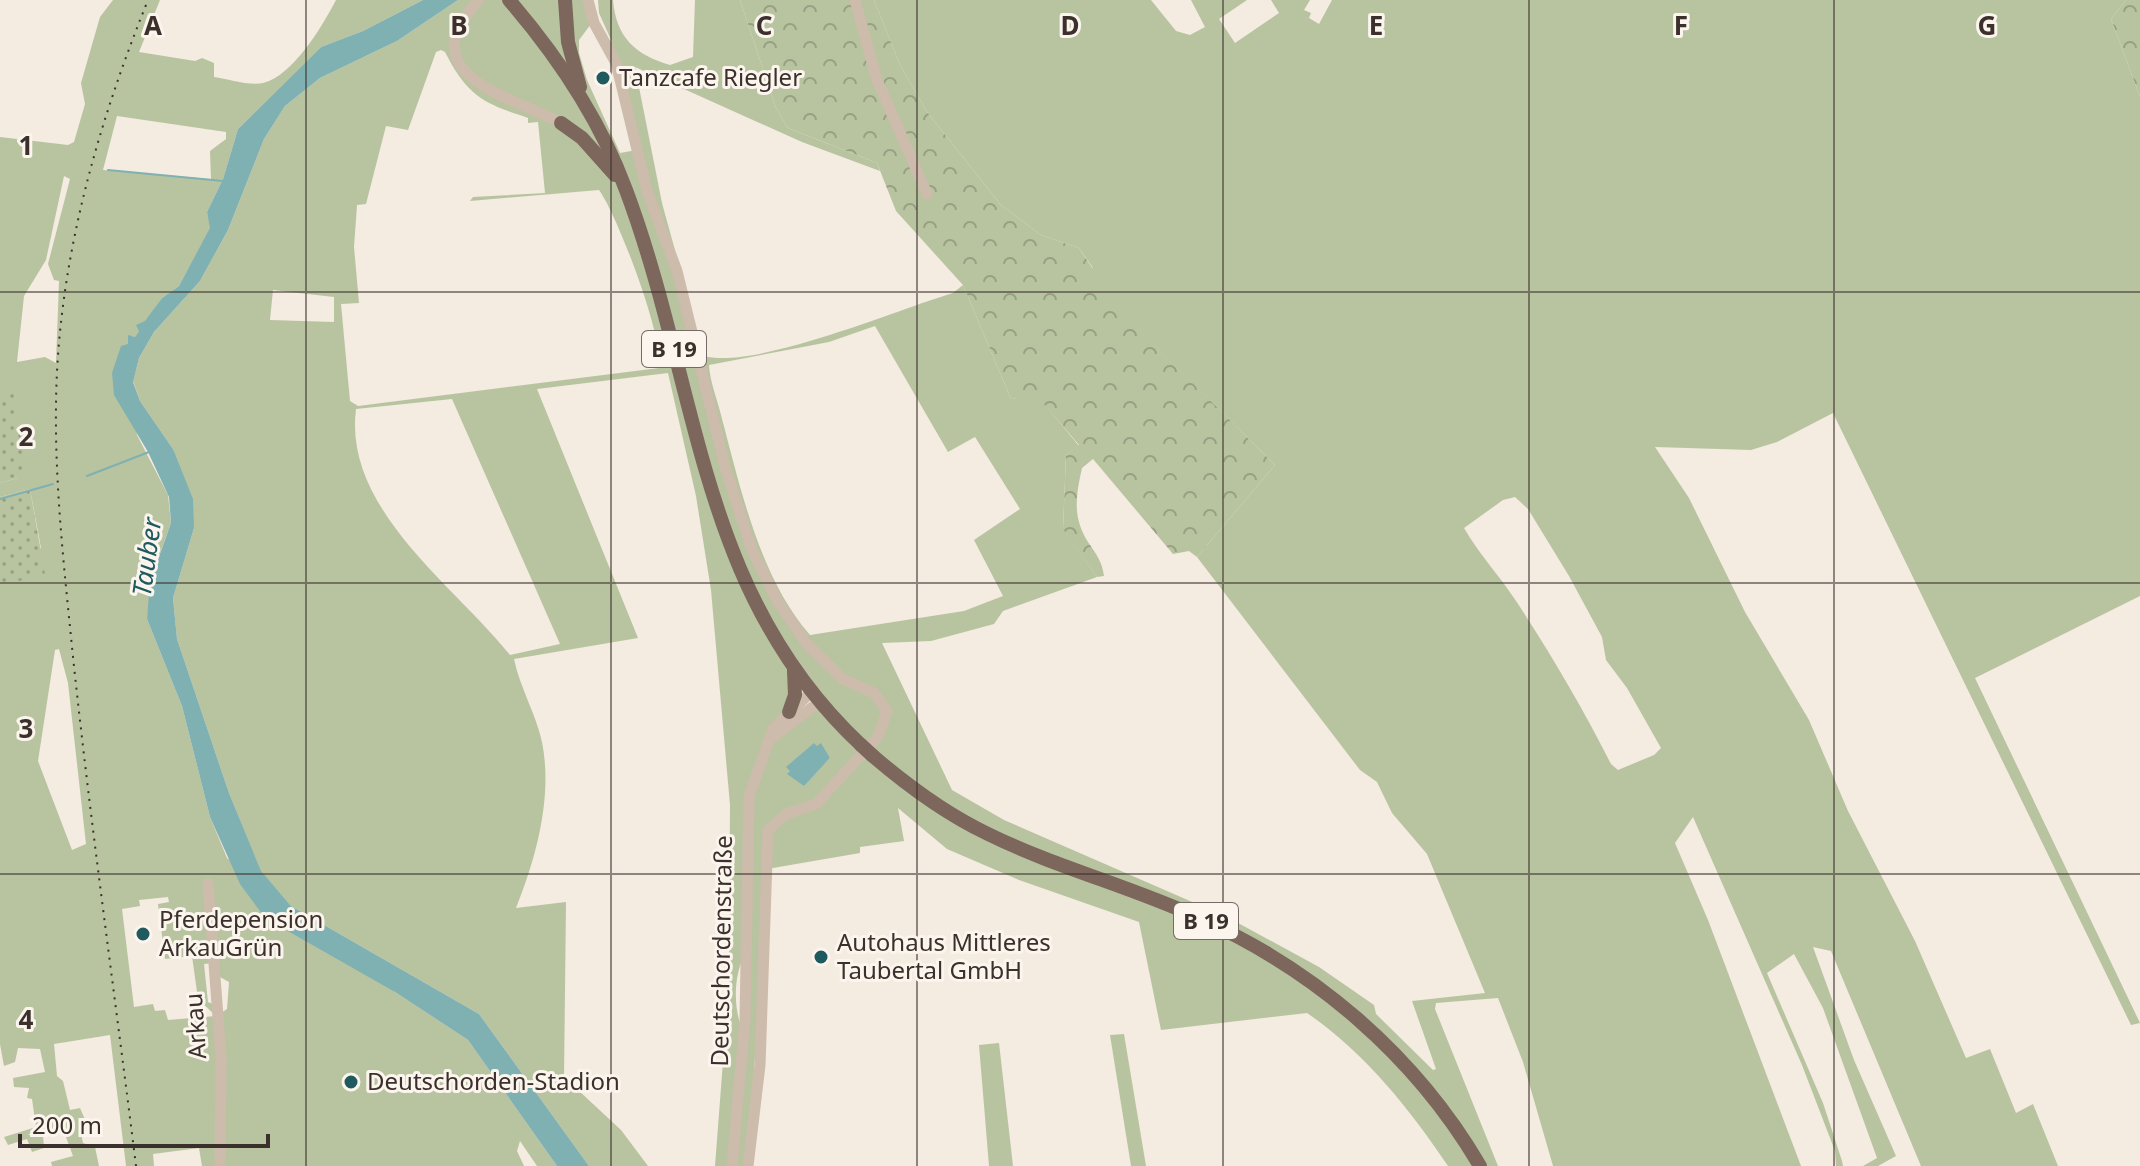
<svg xmlns="http://www.w3.org/2000/svg" width="2140" height="1166" font-family="'Noto Sans',sans-serif">
  <defs>
    <pattern id="forest-crowns" width="20" height="18" patternUnits="userSpaceOnUse" patternTransform="scale(2)"><rect width="20" height="18" fill="#b8c4a0"/><path d="M2 6a3 3 0 1 1 6 0M12 15a3 3 0 1 1 6 0" fill="none" stroke="#97a083"/></pattern>
    <pattern id="garden-dots" width="8" height="8" patternUnits="userSpaceOnUse" patternTransform="scale(2)"><rect width="8" height="8" fill="#b8c4a0"/><path d="M2 2h.1M6 6h.1" fill="none" stroke="#97a083" stroke-width="1.8" stroke-linecap="round"/></pattern>
  </defs>
  <rect width="100%" height="100%" fill="#f4ebe1"/>
  <g fill="#b8c4a0" fill-rule="evenodd">
    <path d="M113 0H160L139 52 195 61 202 58 214 63V77C228 79 249 86 263 83 293 76 323 25 336 0H423L363 31 321 47 238 129 223 179 207 212 211 228 179 286 162 298 135 337 128 336 137 435 168 495 171 523 155 567 147 619 182 706 210 817 227 858 395 992 468 1040 557 1166H537L520 1141 517 1151 524 1166H202L199 1148 153 1154 154 1166H126L110 1035 54 1044 57 1076 63 1081 70 1110 80 1108 90 1131 80 1130 83 1143 95 1147 99 1166H52L51 1162 73 1156 63 1129 43 1135 44 1148 32 1152 27 1139 8 1145 4 1137 36 1127 32 1099 27 1098 29 1088 14 1087 13 1078 45 1072 40 1049 18 1048 15 1062 4 1066 0 1044V585L41 548 30 489 0 497V483L18 478 14 394H0V137L68 145 74 142 85 104 81 83 100 17ZM117 116 226 132V139L210 151 211 179 103 170ZM64 176 70 179 48 264 54 280 59 281 56 363 45 357 17 362 24 296 46 260ZM59 649 68 683 86 844 72 850 38 761 55 650ZM168 897 169 902 158 904 165 959 192 956 198 999 216 1016 168 1020 165 1010 155 1011 153 1004 134 1007 122 909 140 906 139 900ZM214 963 218 976 229 982 227 1009 218 1015 217 1006 208 1002 204 964Z"/>
    <path d="M458 0H588L591 24 579 40V53L587 80 620 153 637 150 628 106 597 30 612 42 599 13 598 0H613C616 37 635 55 670 65L693 57 695 0H740L776 108 788 128 877 163 880 171 802 142 635 67 662 203 704 356C755 370 899 309 953 293L963 285 1011 399 1037 395 1079 446 1066 455 1063 528 1097 577 1003 611 994 624 931 641 882 643 952 790 1004 820 1229 918 1319 967 1374 1005 1376 1014 1433 1070 1436 1069 1412 1001 1485 993 1427 854 1392 813 1377 782 1360 770 1197 557 1275 465 1081 273 1093 268 1079 248 1041 235 1001 205 927 112 900 65 874 0H1151L1176 31 1190 35 1205 27 1191 0H1247L1219 19 1235 43 1279 13 1271 0H1310L1304 10 1311 13 1309 18 1319 24 1332 0H2126L2111 19 2140 97V596L1975 678 2140 1023 2131 1025 1833 413 1777 442 1751 450 1655 447 1689 498 1745 612 1809 720 1848 811 1915 941 1966 1058 1990 1049 2016 1113 2033 1104 2058 1166H1921L1831 951 1813 947 1854 1060 1896 1156 1878 1166H1863L1877 1158 1823 1008 1794 954 1767 973 1823 1103 1842 1161 1843 1166H1836L1835 1151 1802 1065 1693 817 1675 843 1708 920 1801 1166H1553L1523 1062 1498 998 1436 1003 1435 1009 1498 1166H1448C1409 1108 1365 1053 1307 1013L1161 1030 1139 922 1019 880 947 849 898 808 904 841 860 847V853L767 869 748 1166H715L729 983 730 805 711 590 696 496 668 373 537 389 638 638 514 659C520 688 536 714 542 742 553 797 536 858 516 908L566 902 564 1077 621 1130 648 1166H589L479 1014 291 906 261 872 229 793 177 639 173 598 194 528 173 449 140 401 133 381 139 358 154 332 200 281 228 230 264 139 285 106 320 78 397 41ZM441 50 445 52C467 95 482 103 528 118V123L538 122 545 193 473 197 470 201 599 190C617 214 665 340 659 368L358 406 350 401 341 304 359 303 354 247 357 205 366 204 386 126 408 130 436 52ZM273 290 334 297V322L270 320ZM875 326 948 452 975 437 1020 509 974 540 1003 596 964 611 810 635C760 578 741 490 722 419 718 401 710 383 709 365L829 342ZM452 399 560 644 510 655C455 586 343 509 356 409ZM1515 497 1528 509 1569 576 1602 637 1606 660 1627 688 1661 748 1654 755 1618 770 1611 764C1582 707 1550 652 1514 598 1498 574 1479 554 1464 528L1503 500ZM795 672 819 702 773 729 796 688ZM826 749 823 752 830 758 804 785 788 774ZM746 952 743 1032C733 1008 733 975 746 952Z"/>
    <polygon points="1124,1034 1146,1166 1131,1166 1110,1035"/>
    <polygon points="999,1043 1013,1166 989,1166 979,1045"/>
  </g>
  <g fill="url(#forest-crowns)">
    <path d="M740 0H874L900 65 927 112 1001 205 1041 235 1079 248 1093 269 1082 273 1275 465 1197 557 1189 551 1173 554 1093 459 1082 468C1076 495 1072 517 1088 542 1096 554 1102 561 1104 576L1097 577 1063 529 1066 455 1079 445 1037 396 1011 399 963 285 896 211 877 163 788 128 776 108Z"/>
    <polygon points="2126,0 2140,0 2140,97 2111,19"/>
  </g>
  <g fill="url(#garden-dots)">
    <polygon points="14,393 25,469 18,478 0,483 0,394"/>
    <polygon points="30,489 45,574 0,586 0,497"/>
  </g>
  <g fill="#7fb0b2">
    <polygon points="423,0 458,0 397,41 320,78 285,106 264,139 228,230 200,281 154,332 139,358 133,382 140,401 173,449 193,499 194,528 173,598 177,639 229,793 261,871 291,906 479,1014 589,1166 557,1166 468,1040 395,992 265,918 240,884 210,817 182,706 147,619 150,582 171,523 169,497 148,452 114,395 112,373 121,346 128,344 128,335 135,337 139,331 136,325 145,321 162,298 179,286 210,228 207,212 223,179 238,129 321,47 363,31"/>
    <polygon points="814,743 817,746 821,743 830,758 804,786 787,774 790,771 786,767"/>
  </g>
  <g fill="none" stroke-linecap="round" stroke-linejoin="round">
    <g stroke="#7fb0b2" stroke-width="2">
      <polyline points="108,170 223,181"/>
      <polyline points="87,476 149,452"/>
      <polyline points="0,499 53,484"/>
    </g>
    <g stroke="#cdbbac" stroke-width="11">
      <path d="M479 0C408 74 507 95 561 123"/>
      <polyline points="588,0 594,23 616,63 647,191 677,271 726,470 752,550 777,600 806,643 843,679 874,693 887,711 878,737 816,804 786,814 768,830 760,1065 748,1166"/>
      <polyline points="855,0 877,80 927,194"/>
      <polyline points="768,741 819,702"/>
      <polyline points="208,884 221,1057 220,1166"/>
      <polyline points="732,1166 745,1020 749,796 773,729 811,692"/>
    </g>
    <g stroke="#7d675c" stroke-width="14">
      <path d="M509 0C558 57 600 119 626 190 700 387 697 592 861 745"/>
      <polyline points="565,0 568,42 580,87"/>
      <polyline points="561,123 582,138 615,175"/>
      <polyline points="789,712 795,695 794,671"/>
      <path d="M873 756C908 786 946 814 988 834 1055 867 1129 886 1197 917 1314 969 1415 1055 1480 1166"/>
    </g>
    <path stroke="#3b302b" stroke-width="2" stroke-dasharray="2 6" stroke-linecap="butt" d="M136 1166C115 996 91 827 73 657 63 556 51 456 58 355 67 232 102 114 148 0"/>
    <polyline stroke="#7d675c" stroke-width="14" points="861,745 873,756"/>
  </g>
  <path fill="none" stroke="#3b302b" stroke-width="2" stroke-opacity="0.55" d="M306 0V1166M611 0V1166M917 0V1166M1223 0V1166M1529 0V1166M1834 0V1166M0 292H2140M0 583H2140M0 874H2140"/>
  <g fill="#1f5a5e" stroke="#fbf5ee" stroke-width="3">
    <circle cx="603" cy="78" r="8"/>
    <circle cx="143" cy="934" r="8"/>
    <circle cx="821" cy="957" r="8"/>
    <circle cx="351" cy="1082" r="8"/>
  </g>
  <g text-anchor="middle" stroke-width="6" stroke-linejoin="round" paint-order="stroke">
    <g fill="#fbf5ee" stroke="#756b66" stroke-width="2">
      <rect x="642" y="331" width="64" height="36" rx="6"/>
      <rect x="1174" y="903" width="64" height="36" rx="6"/>
    </g>
    <g font-size="22" font-weight="bold" fill="#3b302b">
      <text x="674" y="357">B 19</text>
      <text x="1206" y="929">B 19</text>
    </g>
    <g font-size="24" fill="#3b302b" stroke="#fbf5ee" text-anchor="start">
      <text x="619" y="86">Tanzcafe Riegler</text>
      <text x="159" y="928">Pferdepension<tspan x="159" dy="28">ArkauGrün</tspan></text>
      <text x="837" y="951">Autohaus Mittleres<tspan x="837" dy="28">Taubertal GmbH</tspan></text>
      <text x="367" y="1090">Deutschorden-Stadion</text>
    </g>
    <g font-size="24" fill="#3b302b" stroke="#fbf5ee">
      <text transform="translate(722 951) rotate(-89)" y="8">Deutschordenstraße</text>
      <text transform="translate(196 1026) rotate(-94)" y="8">Arkau</text>
    </g>
    <g font-size="26" font-style="italic" fill="#1f5a5e" stroke="#fbf5ee">
      <text transform="translate(147 557) rotate(-82)" y="9">Tauber</text>
    </g>
  </g>
  <g font-size="26" text-anchor="middle" font-weight="bold" fill="#3b302b" stroke="#fbf5ee" stroke-width="6" stroke-linejoin="round" paint-order="stroke">
    <text x="153" y="35">A</text>
    <text x="459" y="35">B</text>
    <text x="764" y="35">C</text>
    <text x="1070" y="35">D</text>
    <text x="1376" y="35">E</text>
    <text x="1681" y="35">F</text>
    <text x="1987" y="35">G</text>
    <text x="26" y="155">1</text>
    <text x="26" y="446">2</text>
    <text x="26" y="738">3</text>
    <text x="26" y="1029">4</text>
  </g>
  <path d="M20 1134v12h248v-12" fill="none" stroke="#3b302b" stroke-width="4"/>
  <text x="32" y="1134" font-size="24" fill="#3b302b" stroke="#fbf5ee" stroke-width="6" paint-order="stroke">200 m</text>
</svg>
